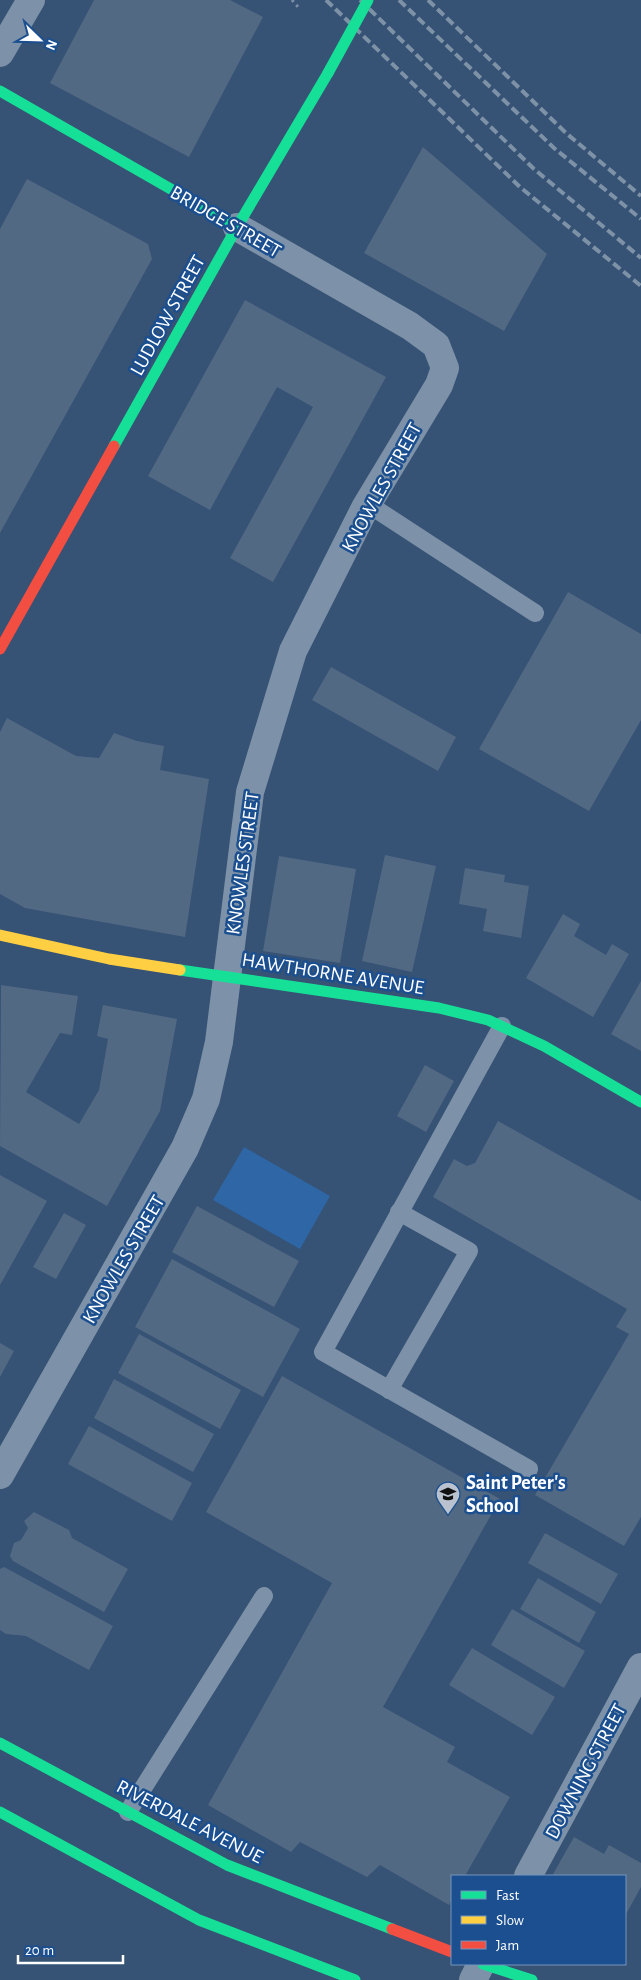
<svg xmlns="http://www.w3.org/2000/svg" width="641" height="1980" font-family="'Alegreya Sans',sans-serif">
  <rect width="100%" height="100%" fill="#365274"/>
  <polygon fill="#2f66a5" points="244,1147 330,1196 300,1249 213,1200"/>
  <g fill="#526984">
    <polygon points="94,0 230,0 263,17 189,157 50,83"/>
    <polygon points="423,147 547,254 504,331 364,253"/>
    <polygon points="27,179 148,244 152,259 0,533 0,229"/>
    <polygon points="245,300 386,377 273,582 230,558 313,407 277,387 210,510 148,476"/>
    <polygon points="568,592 641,634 641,720 589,811 479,749"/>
    <polygon points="331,667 456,737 438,771 312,700"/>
    <polygon points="7,718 76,756 99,758 114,733 137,741 164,746 160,770 209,779 185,937 25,908 0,894 0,732"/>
    <polygon points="385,855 436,866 412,972 362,961"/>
    <polygon points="279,856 356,869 340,963 263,951"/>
    <polygon points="465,868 505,875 504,882 529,886 521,938 483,931 487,909 459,904"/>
    <polygon points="563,914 580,924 574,936 606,955 612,944 629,954 593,1017 526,978"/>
    <polygon points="641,981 641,1051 611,1034"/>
    <polygon points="1,985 78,996 72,1035 60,1033 26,1092 79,1124 99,1090 108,1039 97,1036 103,1005 177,1019 160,1111 107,1206 0,1146"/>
    <polygon points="425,1065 454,1081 426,1132 397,1116"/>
    <polygon points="498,1121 641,1201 641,1517 624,1546 535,1495 629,1334 616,1327 627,1309 433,1197 454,1159 467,1166 475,1163"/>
    <polygon points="0,1175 47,1201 0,1285"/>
    <polygon points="197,1206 299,1261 274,1307 172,1252"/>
    <polygon points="64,1213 86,1225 56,1279 33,1267"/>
    <polygon points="172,1259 300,1329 263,1397 135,1327"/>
    <polygon points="139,1334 241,1390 220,1429 118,1373"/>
    <polygon points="0,1343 14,1351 0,1377"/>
    <polygon points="282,1376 500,1499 383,1707 455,1747 447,1762 510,1797 465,1876 452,1876 452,1899 449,1905 380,1865 367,1877 300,1842 291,1852 208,1805 332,1583 206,1512"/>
    <polygon points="114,1379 214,1434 193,1472 94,1418"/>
    <polygon points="89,1426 192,1483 172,1521 68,1464"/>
    <polygon points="34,1512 69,1530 72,1538 128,1569 104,1612 13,1561 10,1556 14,1543 21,1540 28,1528 24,1521"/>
    <polygon points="545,1533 618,1574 601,1604 528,1563"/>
    <polygon points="4,1567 113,1626 89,1670 26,1636 6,1634 0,1630 0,1569"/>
    <polygon points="538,1578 596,1612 579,1643 520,1609"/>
    <polygon points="512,1609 585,1651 564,1688 491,1645"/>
    <polygon points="472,1648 555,1697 532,1735 449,1685"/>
    <polygon points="574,1837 604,1854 609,1845 641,1863 641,1887 625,1916 625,1876 552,1876"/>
  </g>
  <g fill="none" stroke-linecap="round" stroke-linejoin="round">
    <polyline stroke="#7d92a8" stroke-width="3" stroke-dasharray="2.5 4" stroke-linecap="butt" points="292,0 299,8"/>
    <g stroke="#7d92a8" stroke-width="18">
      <polyline points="368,504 535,613"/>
      <polyline points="502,1026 323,1352 529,1469"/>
      <polyline points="389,1390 469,1251 399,1212"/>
      <polyline points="128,1812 264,1596"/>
    </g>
    <g stroke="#7d92a8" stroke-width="28">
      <polyline points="0,53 31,0"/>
      <polyline points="0,1475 185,1148 206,1099 219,1042 250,792 293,651 365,508 439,385 445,368 436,345 410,326 237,227"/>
      <polyline points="528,1876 641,1667"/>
      <polyline points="473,1980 481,1964"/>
    </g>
    <g stroke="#16e098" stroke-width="11">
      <polyline points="0,91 237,227"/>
      <polyline points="114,446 237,227 328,73"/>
      <polyline points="180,970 439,1008 488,1020 544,1046 641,1102"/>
      <polyline points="0,1743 227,1865 392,1929"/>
      <polyline points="0,1812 199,1920 355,1980"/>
      <polyline points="483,1964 532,1980"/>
    </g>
    <polyline stroke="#ffcf43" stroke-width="11" points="0,935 109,959 180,970"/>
    <g stroke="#f24e42" stroke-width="11">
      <polyline points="0,649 114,446"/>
      <polyline points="392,1929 452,1952"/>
    </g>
    <g stroke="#7e92a7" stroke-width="4" stroke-dasharray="9 4" stroke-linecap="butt">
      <polyline points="326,0 520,187 641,286"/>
      <polyline points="360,0 534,169 641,258"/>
      <polyline points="399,0 554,148 641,219"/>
      <polyline points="428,0 566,133 641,196"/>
    </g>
    <polyline stroke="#16e098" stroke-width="11" points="328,73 368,0"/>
  </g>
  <defs>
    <symbol id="school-pin" viewBox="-11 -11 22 30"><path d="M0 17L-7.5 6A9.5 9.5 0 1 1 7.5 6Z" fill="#b9c2ce" stroke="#1b4f8f"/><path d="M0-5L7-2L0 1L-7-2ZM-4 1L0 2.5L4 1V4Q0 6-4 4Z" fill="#111"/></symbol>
  </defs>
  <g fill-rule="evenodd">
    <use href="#school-pin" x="434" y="1480" width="28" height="38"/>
  </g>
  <g text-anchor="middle" stroke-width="5" stroke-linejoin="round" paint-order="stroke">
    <g font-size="20" fill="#fff" stroke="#1b4f8f">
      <text transform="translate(226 221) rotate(30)" y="7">BRIDGE STREET</text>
      <text transform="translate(167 315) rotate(-61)" y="7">LUDLOW STREET</text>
      <text transform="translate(381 487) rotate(-61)" y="7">KNOWLES STREET</text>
      <text transform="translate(242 863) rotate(-82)" y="7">KNOWLES STREET</text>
      <text transform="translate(333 973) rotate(9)" y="7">HAWTHORNE AVENUE</text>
      <text transform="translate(123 1259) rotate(-60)" y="7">KNOWLES STREET</text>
      <text transform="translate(585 1771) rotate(-62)" y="7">DOWNING STREET</text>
      <text transform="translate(190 1821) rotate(27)" y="7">RIVERDALE AVENUE</text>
    </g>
    <g font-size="20" font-weight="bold" fill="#fff" stroke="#1b4f8f" text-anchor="start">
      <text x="466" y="1489">Saint Peter's<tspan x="466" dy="23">School</tspan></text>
    </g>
  </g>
  <rect x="451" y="1875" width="175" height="90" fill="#1b4f8f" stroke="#7695bc"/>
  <rect x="461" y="1891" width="25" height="8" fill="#16e098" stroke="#7695bc"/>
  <text x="496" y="1900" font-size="15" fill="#ffffff">Fast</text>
  <rect x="461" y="1916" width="25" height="8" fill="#ffcf43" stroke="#7695bc"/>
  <text x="496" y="1925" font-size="15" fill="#ffffff">Slow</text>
  <rect x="461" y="1941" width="25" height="8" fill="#f24e42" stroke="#7695bc"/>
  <text x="496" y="1950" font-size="15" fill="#ffffff">Jam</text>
  <g transform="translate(40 40) rotate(113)" stroke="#1b4f8f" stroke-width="4" paint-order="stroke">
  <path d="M0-4L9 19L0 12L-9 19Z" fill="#ffffff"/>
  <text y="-8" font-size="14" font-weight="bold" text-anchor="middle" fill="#ffffff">N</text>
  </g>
  <path d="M18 1955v8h105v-8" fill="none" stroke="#ffffff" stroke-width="2.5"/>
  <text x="25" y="1955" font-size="15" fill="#ffffff" stroke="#1b4f8f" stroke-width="4" paint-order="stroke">20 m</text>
</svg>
